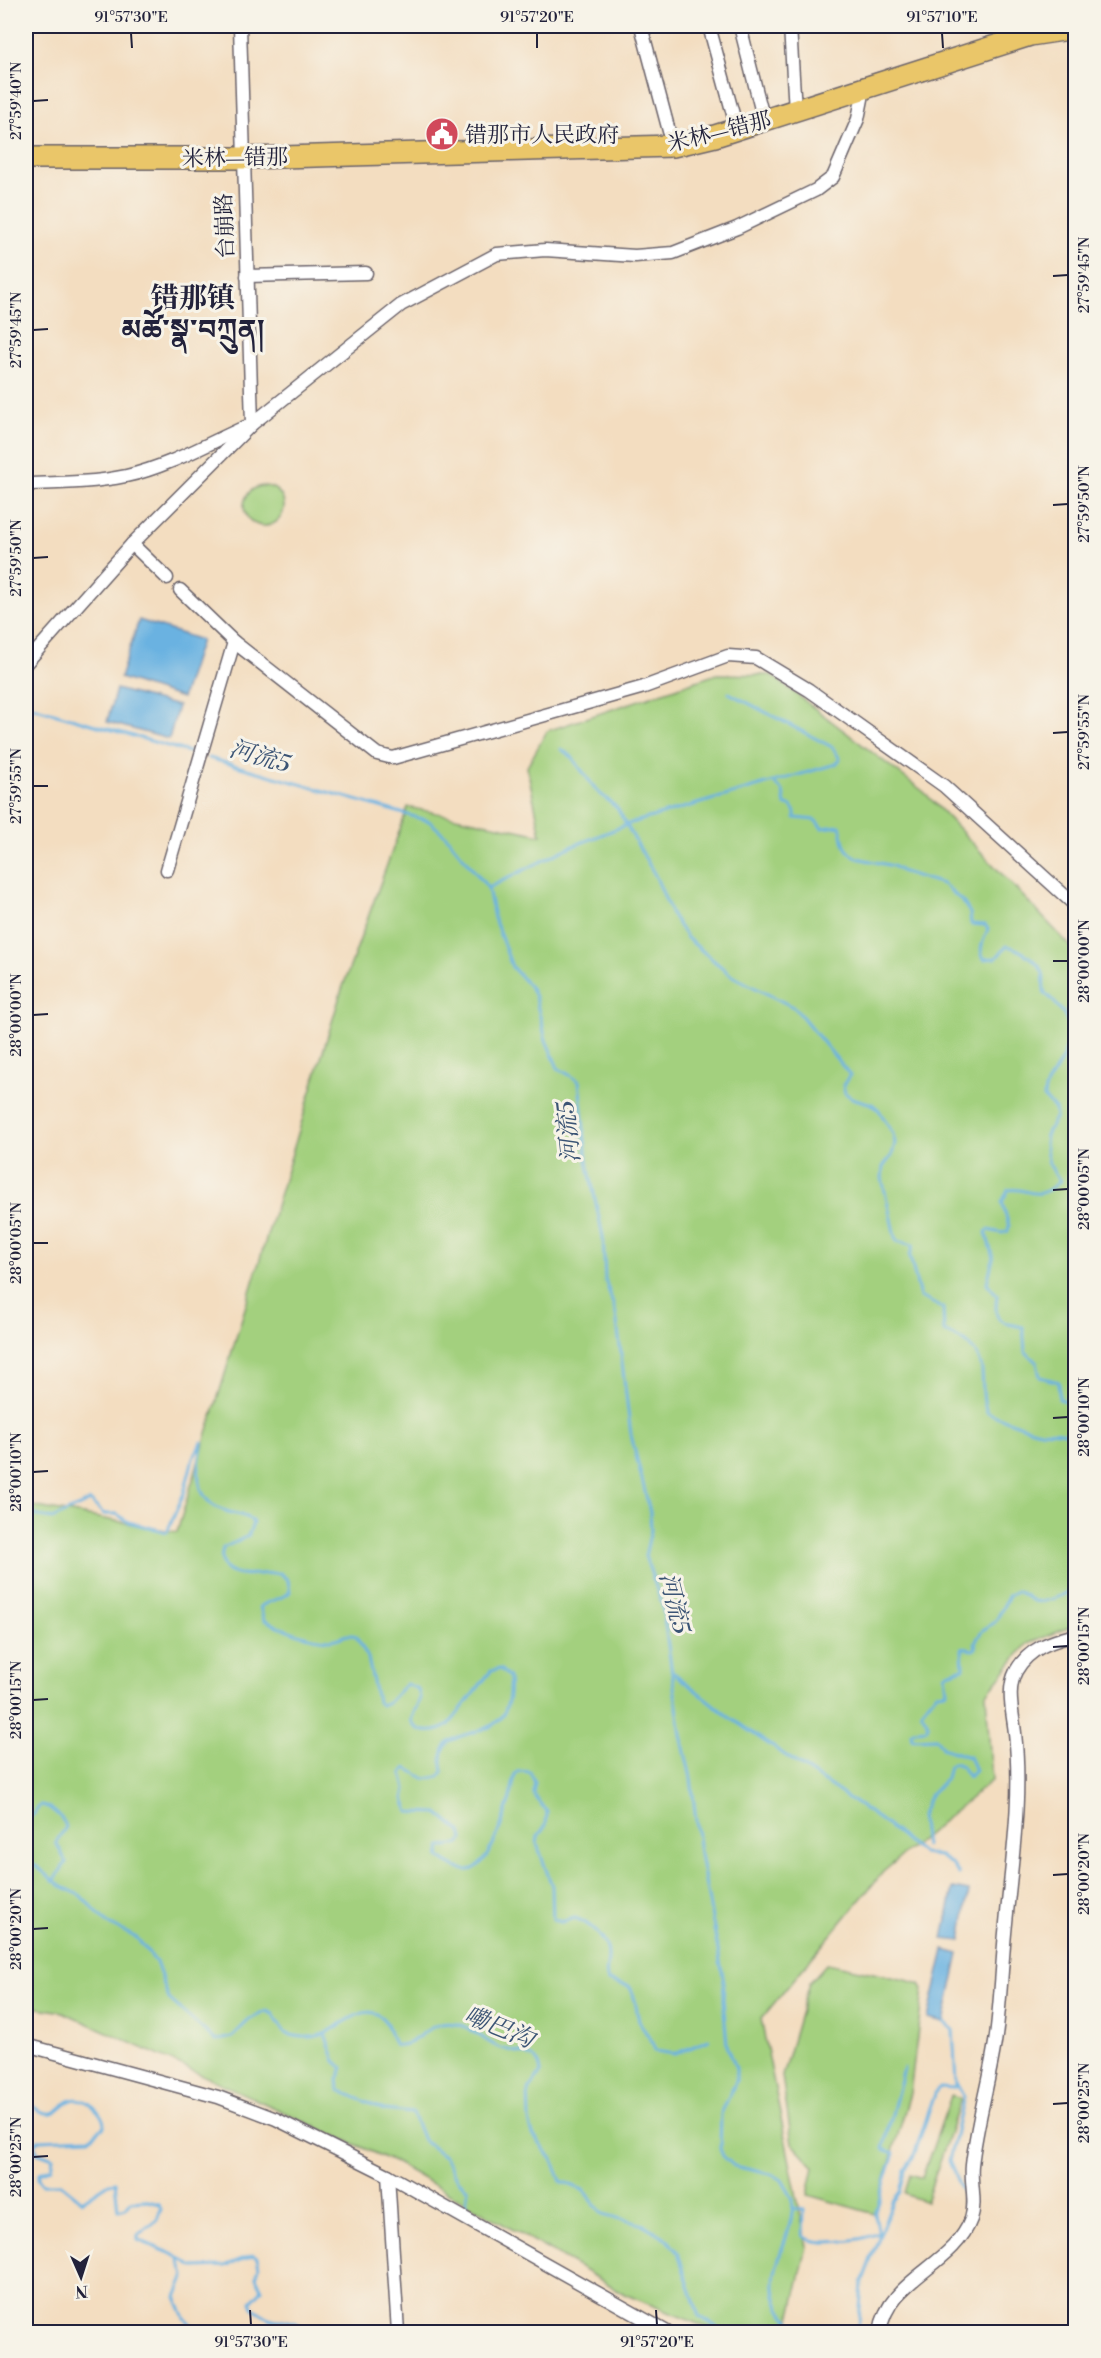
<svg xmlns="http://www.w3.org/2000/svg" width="1101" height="2358" font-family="'Libre Bodoni','Noto Serif SC','Noto Serif Tibetan',serif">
  <rect width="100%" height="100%" fill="#f7f3e8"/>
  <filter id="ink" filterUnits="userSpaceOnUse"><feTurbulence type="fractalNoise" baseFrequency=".0167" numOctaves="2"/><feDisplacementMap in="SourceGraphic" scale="12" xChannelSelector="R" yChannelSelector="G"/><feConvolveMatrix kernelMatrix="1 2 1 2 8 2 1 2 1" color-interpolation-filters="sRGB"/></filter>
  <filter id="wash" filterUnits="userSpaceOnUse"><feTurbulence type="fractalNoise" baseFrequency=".008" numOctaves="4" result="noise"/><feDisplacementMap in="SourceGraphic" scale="24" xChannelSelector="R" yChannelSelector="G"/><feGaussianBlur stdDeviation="1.35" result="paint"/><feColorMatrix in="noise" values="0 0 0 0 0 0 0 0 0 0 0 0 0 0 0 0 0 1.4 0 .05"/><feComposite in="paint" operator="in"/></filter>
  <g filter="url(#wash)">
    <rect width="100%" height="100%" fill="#f3ddc0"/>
    <g fill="#a3d07e" stroke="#62795c" stroke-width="1.5">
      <circle cx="264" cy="506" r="20"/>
      <polygon points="717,674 771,675 924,792 1076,952 1075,1625 1027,1644 986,1695 992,1780 883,1872 761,2019 807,2247 787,2332 718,2332 629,2296 396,2163 63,2012 26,2006 26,1505 177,1532 342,989 408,807 541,835 527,767 547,731"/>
      <polygon points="827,1963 910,1981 920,1984 923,1989 910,2093 875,2214 808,2195 814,2167 792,2143 782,2076 809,1983"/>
      <polygon points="951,2096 961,2099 926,2202 905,2194 910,2174 922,2178"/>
    </g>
    <g fill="#6ab2e1" stroke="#466a8e" stroke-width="1.5">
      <polygon points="139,620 201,640 182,698 120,678"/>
      <polygon points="116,689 178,706 169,739 107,722"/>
      <polygon points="953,1888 969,1891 961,1941 943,1939"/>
      <polygon points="944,1950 959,1954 944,2022 928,2018"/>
    </g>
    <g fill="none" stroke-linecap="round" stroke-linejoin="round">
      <g stroke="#6ab2e1" stroke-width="3">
        <polyline points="26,705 192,753"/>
        <path d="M561 749 571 756 597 791 617 808 656 877 672 915 687 938 732 976 795 1008 850 1075 843 1085 845 1093 852 1098 872 1104 879 1110 893 1134 895 1143 892 1155 883 1167 882 1178 895 1237 897 1241 913 1245 910 1256 920 1297 943 1308 944 1331C952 1336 962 1339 969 1345 991 1365 977 1389 987 1412 1003 1419 1018 1426 1036 1430 1055 1435 1053 1426 1076 1438"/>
        <path d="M209 758 429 821 446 836 488 888 494 918 512 967 531 988 535 997 546 1040 558 1068 579 1081 587 1160 603 1237 605 1279 616 1314 631 1435 650 1512 651 1530 645 1556 662 1604 681 1735 691 1778 700 1854 724 1982 723 1999 727 2045 736 2068V2081L721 2114 720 2149 723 2156 734 2166 770 2174 782 2180 793 2199C793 2254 745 2284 801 2332"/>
        <path d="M774 783 783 791 785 805 791 806 795 812V818L815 820 822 828 840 826C845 841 840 847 857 858L893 866 903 872 943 884 963 902 970 913 971 924 985 925 988 929C985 938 977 949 984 959L996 958 1007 946C1018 948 1039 961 1043 973 1045 979 1042 987 1045 993 1077 1023 1076 1036 1054 1073 1048 1082 1044 1087 1044 1098L1055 1109 1056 1116 1046 1135 1045 1144 1049 1164 1060 1181C1034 1205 1030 1186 1008 1190L1002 1202 1009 1226 1008 1231 1002 1233 988 1230 986 1232 993 1258 987 1283 997 1295C994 1321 997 1322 1023 1327L1025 1351 1037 1363 1040 1377 1059 1382V1399L1066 1401 1076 1398"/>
        <polyline points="488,888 568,848 631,823 836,764 840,759 832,747 729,693"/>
        <polyline points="1067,1433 1076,1425"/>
        <path d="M202 1442C201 1455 197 1468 199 1480 205 1521 247 1508 253 1523L248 1536 223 1548C213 1586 258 1572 280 1573L288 1580 290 1592C283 1599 269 1600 260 1607L264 1620C283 1629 307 1639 329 1640 339 1640 346 1632 356 1636L368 1658 377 1701 381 1705 387 1704 406 1684 418 1689 420 1698 411 1720C416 1735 436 1733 448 1726L491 1671 500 1669 509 1677C516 1762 431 1708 443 1772L438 1777 426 1779 406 1768 402 1773 406 1789 404 1799 409 1812 438 1813 461 1832 463 1839 458 1844 441 1847 439 1857C447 1863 462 1873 473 1869 494 1860 512 1795 515 1774L519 1771 530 1772 535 1783C530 1798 538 1800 547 1811L546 1825 538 1836 537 1844 552 1886 553 1919 561 1922 575 1918C590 1923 609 1940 608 1957 608 1967 604 1972 608 1981L629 1986C637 1997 635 2008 639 2020 643 2031 652 2038 655 2051L675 2054 709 2040"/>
        <polyline points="26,1513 52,1519 90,1501 104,1514 117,1514 128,1522 167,1532 184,1493 193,1458 201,1444"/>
        <polyline points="1076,1547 1071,1555 1076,1556"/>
        <polyline points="674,1673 729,1717 879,1819 923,1854 940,1856 953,1866 959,1874"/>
        <path d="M26 1817 34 1814 40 1805C49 1805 64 1818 66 1827L56 1842 66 1862 54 1881"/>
        <path d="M925 1846 921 1816 931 1793 946 1779 949 1766 954 1763 961 1766 969 1777 975 1770 969 1757 942 1748 936 1738 912 1739 911 1733 915 1730 927 1729 929 1725 921 1712 936 1693 947 1692 945 1674 963 1668 962 1648 973 1650 976 1648 975 1642 983 1630 996 1621 1009 1595 1017 1591C1023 1593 1028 1599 1034 1601 1045 1604 1069 1594 1076 1586"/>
        <path d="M26 1858 61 1886 80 1895 107 1923 137 1938 156 1962 169 1999 216 2041 232 2037 249 2020 266 2011 273 2014 285 2033C298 2038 314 2039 326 2033 340 2027 365 2002 381 2017 391 2025 389 2037 395 2045 414 2048 424 2027 441 2024 464 2019 478 2037 496 2046 508 2052 527 2051 536 2060 540 2064 540 2067 541 2073L528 2090 529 2120 533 2135 552 2159 561 2181 583 2190 603 2214 644 2225 667 2239 678 2253 699 2316 725 2332"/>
        <polyline points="944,2022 953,2030 956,2083 964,2097 949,2161 963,2194"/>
        <polyline points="325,2034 335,2061 343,2068 338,2079 339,2090 384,2110 412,2113 423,2140 445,2157 457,2180 468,2189 465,2209"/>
        <path d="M26 2102C34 2106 41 2115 52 2113 60 2111 64 2102 72 2100 85 2095 106 2114 104 2127L90 2138 39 2140 35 2144 37 2152 53 2158 51 2168 39 2173 38 2179 42 2184H61L82 2201 109 2183 115 2182 118 2210 126 2208 131 2201 144 2200 159 2204 161 2209 157 2220 138 2235V2240L170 2253 194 2267 225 2266 253 2255 257 2257 259 2267 256 2277 262 2290 251 2302 253 2307C273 2327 285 2316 300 2325L296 2332"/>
        <path d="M793 2208 804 2210 803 2235C814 2248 864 2240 878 2233"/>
        <polyline points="879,2235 875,2214 894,2153 883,2149 904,2068"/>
        <polyline points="179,2260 185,2275 176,2297 185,2318 198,2332"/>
        <polyline points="855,2332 859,2322 862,2283 892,2202 900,2192 905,2170 913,2158 936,2091 940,2087 954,2088 956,2083"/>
      </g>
    </g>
  </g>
  <g filter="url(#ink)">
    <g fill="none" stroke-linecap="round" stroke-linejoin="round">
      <defs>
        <g id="street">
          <polyline points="240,26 252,424"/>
          <polyline points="641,26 673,146"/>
          <polyline points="709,26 737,129"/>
          <polyline points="740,26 764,121"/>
          <polyline points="790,26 795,111"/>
          <polyline points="247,276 366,273"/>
          <path d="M26 484C59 483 93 483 126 476 167 467 207 444 245 427"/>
          <polyline points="132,544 167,578"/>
          <polyline points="234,642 377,754 393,758 644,687 728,656 756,658 809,690 944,786 1076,906"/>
          <polyline points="26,663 132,544 252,424 401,305 497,254 545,250 635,256 673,253 737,228 816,190 833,177 858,119 864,89"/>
          <polyline points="167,870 234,642 180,590"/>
          <polyline points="26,2045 218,2097 276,2119 388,2175 667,2332"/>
          <polyline points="388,2175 398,2332"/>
          <path d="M880 2332C887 2279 954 2266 971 2219 977 2201 970 2183 972 2165 977 2121 990 2079 996 2036 1001 1998 1002 1960 1006 1923 1012 1860 1022 1796 1015 1733 1013 1713 1006 1690 1016 1671 1029 1648 1051 1641 1076 1635"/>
        </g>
        <polyline id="highway" points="26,158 243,158 673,146 715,136 1030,35 1076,28"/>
      </defs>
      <use href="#street" stroke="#6b636a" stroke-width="15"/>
      <use href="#highway" stroke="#6b636a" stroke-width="24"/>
      <use href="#street" stroke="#fff" stroke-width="12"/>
      <use href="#highway" stroke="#eac669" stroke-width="21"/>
    </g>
  </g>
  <path fill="none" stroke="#22223b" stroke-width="2" d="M131 33 132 48M537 33V48M942 33 943 48M33 101 48 100M1053 276 1068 275M33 330 48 329M1053 505 1068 504M33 558 48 557M1053 733 1068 732M33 786H48M1053 961H1068M33 1015 48 1014M1053 1190 1068 1189M33 1243H48M1053 1418 1068 1417M33 1472 48 1471M1053 1647 1068 1646M33 1700 48 1699M1053 1875 1068 1874M33 1929 48 1928M1053 2104 1068 2103M33 2157 48 2156M250 2310 251 2325M656 2310 657 2325"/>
  <defs>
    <symbol id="civic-disc" viewBox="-11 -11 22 22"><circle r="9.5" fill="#d1495b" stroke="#f7f3e8"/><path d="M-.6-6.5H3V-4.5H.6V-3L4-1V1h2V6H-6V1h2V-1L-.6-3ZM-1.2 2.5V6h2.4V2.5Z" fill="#fff"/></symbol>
  </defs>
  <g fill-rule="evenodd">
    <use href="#civic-disc" x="423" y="115" width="38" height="38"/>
  </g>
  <g text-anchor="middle" stroke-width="6" stroke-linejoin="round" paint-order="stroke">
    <g font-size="22" fill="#22223b" stroke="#f7f3e8">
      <text transform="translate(719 131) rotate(-14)" y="8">米林—错那</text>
      <text transform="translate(235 157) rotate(-1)" y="8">米林—错那</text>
      <text transform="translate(224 226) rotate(-92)" y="8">台崩路</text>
    </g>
    <g font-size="22" fill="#22223b" stroke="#f7f3e8" text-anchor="start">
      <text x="465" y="142">错那市人民政府</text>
    </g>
    <g font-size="24" font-style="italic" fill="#3b5475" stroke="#f7f3e8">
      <text transform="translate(260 756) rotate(16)" y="8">河流5</text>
      <text transform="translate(568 1132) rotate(-96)" y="8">河流5</text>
      <text transform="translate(675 1603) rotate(76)" y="8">河流5</text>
      <text transform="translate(499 2027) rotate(22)" y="8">嘞巴沟</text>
    </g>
    <g font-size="28" font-weight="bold" fill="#22223b" stroke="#f7f3e8">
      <text x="193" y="307">错那镇<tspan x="193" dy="32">མཚོ་སྣ་བཀྲུན།</tspan></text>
    </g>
  </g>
  <rect width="1101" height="2358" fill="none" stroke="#f7f3e8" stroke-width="66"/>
  <g transform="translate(81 2277) rotate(177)" stroke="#f7f3e8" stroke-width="4.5" paint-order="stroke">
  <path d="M0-4.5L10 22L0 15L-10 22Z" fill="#22223b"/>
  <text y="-9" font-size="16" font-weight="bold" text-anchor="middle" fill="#22223b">N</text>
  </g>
  <rect x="33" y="33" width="1035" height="2292" fill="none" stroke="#22223b" stroke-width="2"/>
  <g font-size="15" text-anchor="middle" fill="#22223b">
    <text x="131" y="22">91°57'30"E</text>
    <text x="537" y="22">91°57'20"E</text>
    <text x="942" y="22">91°57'10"E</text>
    <text transform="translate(16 101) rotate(-90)" y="5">27°59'40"N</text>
    <text transform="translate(1084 275) rotate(-90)" y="5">27°59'45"N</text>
    <text transform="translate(16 330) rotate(-90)" y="5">27°59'45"N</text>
    <text transform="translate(1084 504) rotate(-90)" y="5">27°59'50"N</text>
    <text transform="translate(16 558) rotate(-90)" y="5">27°59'50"N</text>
    <text transform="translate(1084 732) rotate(-90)" y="5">27°59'55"N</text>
    <text transform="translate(16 786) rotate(-90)" y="5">27°59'55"N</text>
    <text transform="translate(1084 961) rotate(-90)" y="5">28°00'00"N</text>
    <text transform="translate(16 1015) rotate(-90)" y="5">28°00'00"N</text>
    <text transform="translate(1084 1189) rotate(-90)" y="5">28°00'05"N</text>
    <text transform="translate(16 1243) rotate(-90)" y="5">28°00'05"N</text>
    <text transform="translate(1084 1417) rotate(-90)" y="5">28°00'10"N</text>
    <text transform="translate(16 1472) rotate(-90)" y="5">28°00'10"N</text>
    <text transform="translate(1084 1646) rotate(-90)" y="5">28°00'15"N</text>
    <text transform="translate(16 1700) rotate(-90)" y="5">28°00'15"N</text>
    <text transform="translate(1084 1874) rotate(-90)" y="5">28°00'20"N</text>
    <text transform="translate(16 1929) rotate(-90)" y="5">28°00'20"N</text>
    <text transform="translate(1084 2103) rotate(-90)" y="5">28°00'25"N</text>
    <text transform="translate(16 2157) rotate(-90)" y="5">28°00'25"N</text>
    <text x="251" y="2347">91°57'30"E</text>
    <text x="657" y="2347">91°57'20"E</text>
  </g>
</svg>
